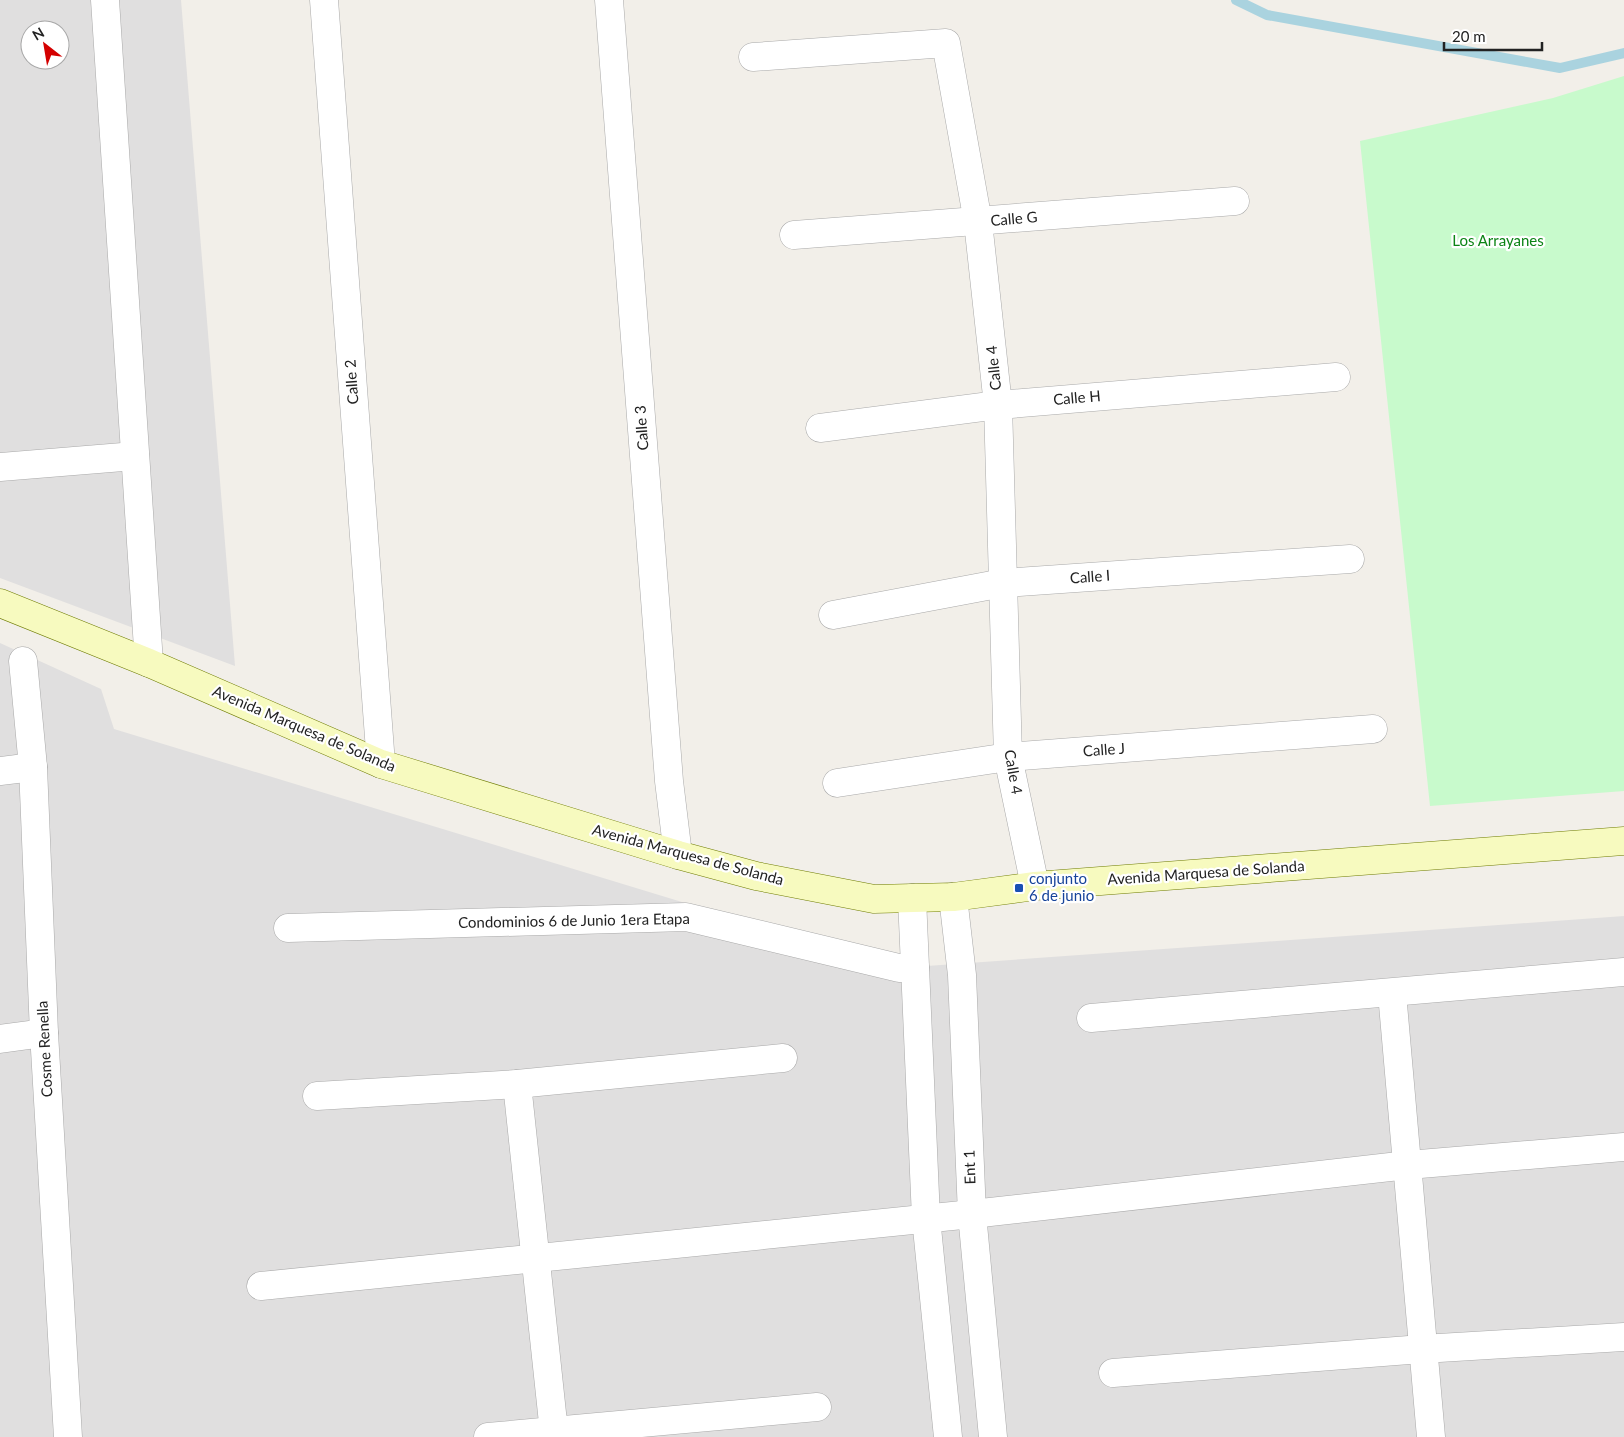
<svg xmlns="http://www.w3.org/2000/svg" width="1624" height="1437" font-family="Lato,sans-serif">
  <rect width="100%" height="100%" fill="#f2efe9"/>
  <g fill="#e0dfdf" fill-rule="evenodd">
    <path d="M0 0H181L235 666 0 578ZM30 30H60V60H30Z"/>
    <polygon points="0,643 101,689 114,729 899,968 1624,916 1624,1437 0,1437"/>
  </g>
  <polygon fill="#c8facc" points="1624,76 1624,791 1430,806 1360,141 1553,98"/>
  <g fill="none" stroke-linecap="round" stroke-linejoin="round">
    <polyline stroke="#aad3df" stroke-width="10" points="1236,0 1267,15 1560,68 1624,53"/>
    <defs>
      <g id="street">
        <polyline points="105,0 149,663"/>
        <polyline points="324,0 381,764"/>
        <polyline points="609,0 669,781 678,855"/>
        <polyline points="753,57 946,43 978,222 998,405 1008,757 1035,886"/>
        <polyline points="794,235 1235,201"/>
        <polyline points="820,428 998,405 1336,377"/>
        <polyline points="0,467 135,456"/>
        <polyline points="833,615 1003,583 1350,559"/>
        <polyline points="23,661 33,767 44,1033 68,1437"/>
        <polyline points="0,771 33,767"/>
        <polyline points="837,783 1008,757 1373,729"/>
        <polyline points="953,897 962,975 972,1214 993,1437"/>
        <polyline points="912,898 926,1218 948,1437"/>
        <polyline points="288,928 686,917 899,968 915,968"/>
        <polyline points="1392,993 1431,1437"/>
        <polyline points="1091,1018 1624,972"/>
        <polyline points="0,1039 44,1033"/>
        <polyline points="517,1084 554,1432"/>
        <polyline points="317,1096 517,1084 783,1058"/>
        <polyline points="261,1286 972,1214 1408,1165 1624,1147"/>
        <polyline points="1113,1373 1422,1349 1624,1337"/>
        <polyline points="488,1437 817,1407"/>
      </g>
      <polyline id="secondary" points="0,603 149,663 381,764 678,855 756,876 874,899 953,897 1035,886 1624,841"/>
    </defs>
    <use href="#street" stroke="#a9a9a9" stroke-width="29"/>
    <use href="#secondary" stroke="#707d05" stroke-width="29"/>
    <use href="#street" stroke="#fff" stroke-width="28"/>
    <use href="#secondary" stroke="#f7fabf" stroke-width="28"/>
  </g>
  <rect fill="#1a4fb4" stroke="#fff" stroke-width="2" x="1014" y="883" width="10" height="10" rx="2.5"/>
  <g text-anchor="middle" stroke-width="4.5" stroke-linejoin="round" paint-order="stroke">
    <g font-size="15" fill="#222" stroke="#fff">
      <text transform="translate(1014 219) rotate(-5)" y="5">Calle G</text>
      <text transform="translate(994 368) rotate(-96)" y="5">Calle 4</text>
      <text transform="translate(352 382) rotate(-94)" y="5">Calle 2</text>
      <text transform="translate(1077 398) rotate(-5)" y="5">Calle H</text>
      <text transform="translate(642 428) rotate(-94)" y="5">Calle 3</text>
      <text transform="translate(1090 577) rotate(-4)" y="5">Calle I</text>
      <text transform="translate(304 729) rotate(23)" y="5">Avenida Marquesa de Solanda</text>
      <text transform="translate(1104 750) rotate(-4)" y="5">Calle J</text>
      <text transform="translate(1013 772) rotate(80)" y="5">Calle 4</text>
      <text transform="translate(688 855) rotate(15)" y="5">Avenida Marquesa de Solanda</text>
      <text transform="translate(1206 873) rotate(-4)" y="5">Avenida Marquesa de Solanda</text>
      <text transform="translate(574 921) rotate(-1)" y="5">Condominios 6 de Junio 1era Etapa</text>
      <text transform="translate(45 1049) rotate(-93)" y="5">Cosme Renella</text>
      <text transform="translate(970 1167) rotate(-92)" y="5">Ent 1</text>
    </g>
    <g font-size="15" fill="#0c8416" stroke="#fff">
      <text x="1498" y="246">Los Arrayanes</text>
    </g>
    <g font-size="15" fill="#164399" stroke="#fff" text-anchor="start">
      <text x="1029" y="884">conjunto<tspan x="1029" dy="17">6 de junio</tspan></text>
    </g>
  </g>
  <g transform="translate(45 45) rotate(329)"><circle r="24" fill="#ffffff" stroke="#a7a7a7"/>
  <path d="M0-4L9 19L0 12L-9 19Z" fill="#d40000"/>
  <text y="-8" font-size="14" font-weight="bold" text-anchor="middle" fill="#222222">N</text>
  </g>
  <path d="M1444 42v8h98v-8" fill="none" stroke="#222222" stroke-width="2.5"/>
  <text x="1452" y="42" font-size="15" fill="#222222" stroke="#ffffff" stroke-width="4" paint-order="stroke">20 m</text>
</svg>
